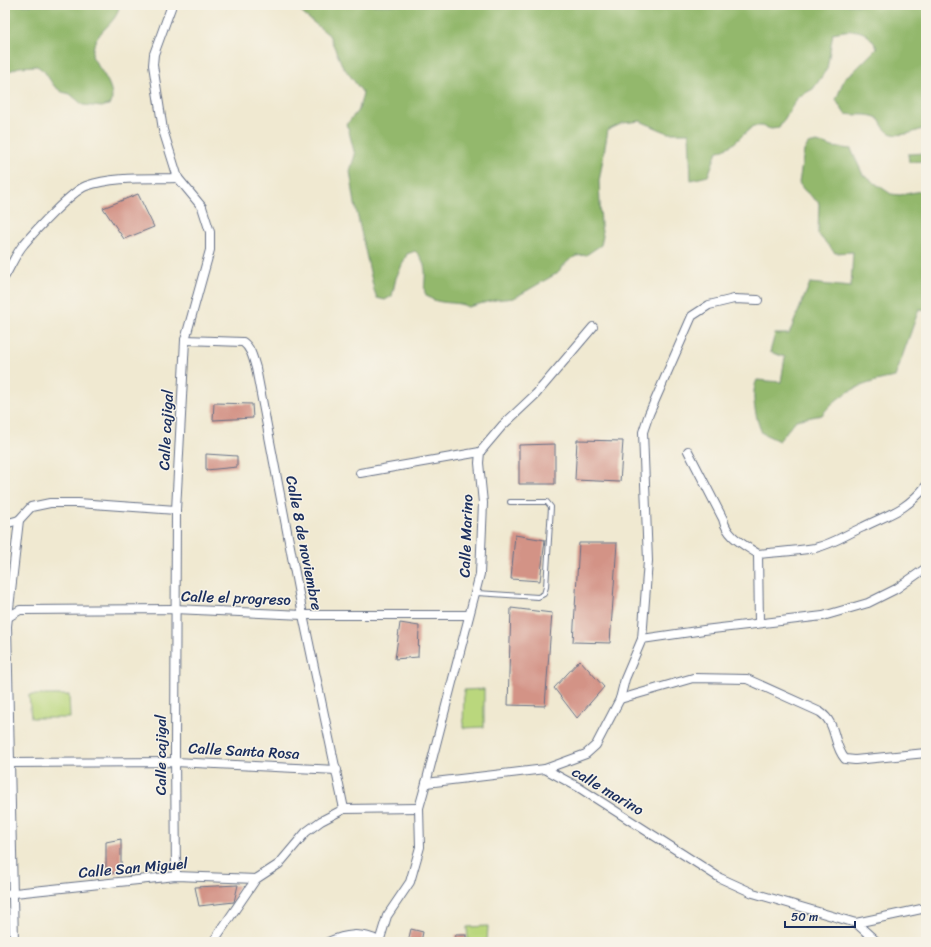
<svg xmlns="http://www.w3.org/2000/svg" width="931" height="947" font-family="Sriracha,sans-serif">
  <rect width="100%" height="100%" fill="#f7f3e8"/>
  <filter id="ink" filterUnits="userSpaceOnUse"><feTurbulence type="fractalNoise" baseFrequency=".025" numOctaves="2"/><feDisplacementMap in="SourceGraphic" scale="8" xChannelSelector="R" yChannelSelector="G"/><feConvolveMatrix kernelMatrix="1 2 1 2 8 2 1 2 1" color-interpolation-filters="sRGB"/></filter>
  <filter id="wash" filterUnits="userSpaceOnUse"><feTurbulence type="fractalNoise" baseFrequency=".012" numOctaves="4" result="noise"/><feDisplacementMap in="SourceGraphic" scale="16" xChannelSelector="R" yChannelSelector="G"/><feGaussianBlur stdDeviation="0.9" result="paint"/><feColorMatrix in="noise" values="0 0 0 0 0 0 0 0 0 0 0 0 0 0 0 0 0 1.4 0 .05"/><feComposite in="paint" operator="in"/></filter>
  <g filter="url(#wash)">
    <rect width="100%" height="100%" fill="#f0e9d1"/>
    <g fill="#bad77d" stroke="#6a836e">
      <polygon points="484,689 484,727 463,728 464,690"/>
      <polygon points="29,695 69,695 70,718 31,718"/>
      <polygon points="488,926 487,942 468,942 467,927"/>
    </g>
    <g fill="#93b86c" stroke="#577465">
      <path d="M5 5H119C119 19 105 26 98 37 94 42 93 49 92 56 100 71 116 86 111 104L102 107 83 105 70 94 62 92 54 86 44 71 37 66 19 67 5 73Z"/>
      <path d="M299 5H926V127C917 132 895 139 887 131 883 128 881 122 878 118 867 113 857 116 845 114L836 100 845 77 852 73 877 48C866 27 853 29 833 33L827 69 813 89 798 97 779 128 771 129 762 126H753L732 145 717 152 708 176 691 180 689 133H668L640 121 623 123 608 130 599 181 601 226 603 236 601 245 586 255 576 256 568 261 556 274 514 298 495 300 468 307C456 300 438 306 427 296 419 288 434 268 415 251L407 254 396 278 392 296 385 300 377 298 374 290 355 204 350 171 355 155 347 124 359 109 363 93 342 65 329 35 303 14Z"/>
      <path d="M817 142 833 147 851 149 863 175 891 194 900 195 926 190V310L919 309 895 377C866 382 840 391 822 415L796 420 779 441 762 433C756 420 750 393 757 380L781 382 785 357 770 352 775 334H789L810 283 851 287 853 252 835 253 818 234 819 203 804 190 799 183 804 151 808 144Z"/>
      <polygon points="926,153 926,161 909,162 908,154"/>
    </g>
    <g id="blocks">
      <g fill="#d39386">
        <polygon points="138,194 154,227 124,239 103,208"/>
        <polygon points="214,403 252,404 253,418 213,420"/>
        <polygon points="577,440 623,441 620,482 575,480"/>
        <polygon points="555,444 555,484 519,484 519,445"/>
        <polygon points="206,454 237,456 237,467 206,470"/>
        <polygon points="515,535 545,540 540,581 511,579"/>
        <polygon points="579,543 617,543 610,643 573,642"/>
        <polygon points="511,608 552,613 545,706 508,705"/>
        <polygon points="400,623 419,626 418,657 395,659"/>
        <polygon points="580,660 604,687 577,718 554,688"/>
        <polygon points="121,839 121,872 106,874 106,842"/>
        <polygon points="238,885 234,902 199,906 195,887"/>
        <polygon points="411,929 423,932 421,942 408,942"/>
        <rect x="455" y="935" width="11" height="7"/>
      </g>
    </g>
  </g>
  <g filter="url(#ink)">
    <use href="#blocks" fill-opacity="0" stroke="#667086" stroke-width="1"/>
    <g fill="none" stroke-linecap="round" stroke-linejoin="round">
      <defs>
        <polyline id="lane" points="477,593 538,597 544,594 546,587 551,507 547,502 510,502"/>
        <g id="street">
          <polyline points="172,5 154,54 153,65 163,130 178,178 202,207 210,232 210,250 185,340 176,510 175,753 176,876"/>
          <path d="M5 276C11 266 16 253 24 244 35 231 72 191 86 186 115 176 149 179 178 178"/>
          <path d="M185 340 243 342C251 348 253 358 256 368L303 615 344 809"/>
          <path d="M688 451 723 519C727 537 743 544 758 554"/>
          <polyline points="360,473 480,452"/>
          <polyline points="5,524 19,520 31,507 50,503 78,503 176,510"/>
          <polyline points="5,619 20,610 175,609 303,615 469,615"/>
          <path d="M759 623 758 554C777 552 797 551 815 548 833 544 847 534 863 527 891 513 905 511 926 486"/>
          <polyline points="642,639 704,630 823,616 868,603 896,589 926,568"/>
          <path d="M620 699 693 678 747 679 820 712C838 724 832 744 845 759L855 760 926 753"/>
          <polyline points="6,763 175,762 337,770"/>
          <polyline points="545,769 586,754 596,745 620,699 625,679 642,639 648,561 643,432 649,414 692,316 709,305 734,299 758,300"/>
          <polyline points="426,783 480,574 483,503 479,463 480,452 502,426 536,394 593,327"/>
          <polyline points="5,894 176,876 256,879 279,864 306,832 321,821 344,809 419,808"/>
          <polyline points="856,923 877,942"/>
          <polyline points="14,942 7,626 19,520"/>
          <polyline points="213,942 256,879"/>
          <path d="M328 942C346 934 360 932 379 941"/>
          <polyline points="379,942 387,916 410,882 420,847 419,808 426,783 545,769 578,787 720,878 753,893 856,923 926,908"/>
        </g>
      </defs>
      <use href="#lane" stroke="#667086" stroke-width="6"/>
      <use href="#street" stroke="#667086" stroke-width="10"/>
      <use href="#lane" stroke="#fff" stroke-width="4"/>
      <use href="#street" stroke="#fff" stroke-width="8"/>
    </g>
  </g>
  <g text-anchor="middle" stroke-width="3" stroke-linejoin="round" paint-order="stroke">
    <g font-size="15" fill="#1b2f5e" stroke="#f7f3e8">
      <text transform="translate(166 430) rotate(-87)" y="5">Calle cajigal</text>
      <text transform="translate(466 536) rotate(-88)" y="5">Calle Marino</text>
      <text transform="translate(304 543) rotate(79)" y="5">Calle 8 de noviembre</text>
      <text transform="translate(236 598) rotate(2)" y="5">Calle el progreso</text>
      <text transform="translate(244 751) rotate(3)" y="5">Calle Santa Rosa</text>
      <text transform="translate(161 755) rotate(-90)" y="5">Calle cajigal</text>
      <text transform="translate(608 791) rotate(31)" y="5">calle marino</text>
      <text transform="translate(133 868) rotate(-5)" y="5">Calle San Miguel</text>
    </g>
  </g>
  <rect width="931" height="947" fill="none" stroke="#f7f3e8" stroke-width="20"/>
  <path d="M785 921v6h70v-6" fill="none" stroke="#1b2f5e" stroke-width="2"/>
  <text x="791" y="921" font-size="12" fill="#1b2f5e" stroke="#f7f3e8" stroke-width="3" paint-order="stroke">50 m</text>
</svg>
